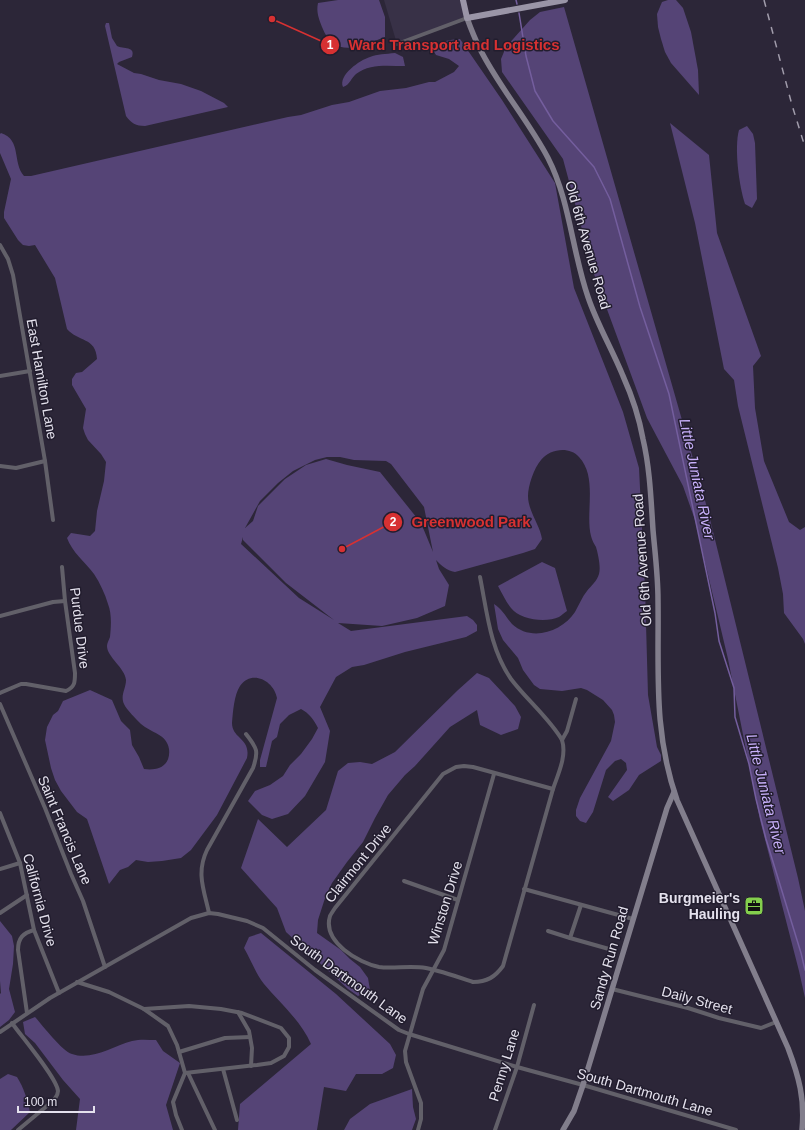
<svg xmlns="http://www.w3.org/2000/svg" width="805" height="1130" font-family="Helvetica,sans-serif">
  <rect width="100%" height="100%" fill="#2c2638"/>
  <polygon fill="#383147" points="384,0 462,0 466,20 397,44"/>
  <g fill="#554476" fill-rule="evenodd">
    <path d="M338 0H379L385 17V37C361 46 335 60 322 27 319 19 316 12 318 3Z"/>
    <polygon points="668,0 676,0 683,8 691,32 698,70 699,95 671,63 665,52 661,39 658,27 657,14 662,2"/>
    <polygon points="564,7 708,511 798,878 805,911 805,998 799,971 760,820 728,659 695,520 683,486 647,418 594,274 563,159 502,72 501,59 506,47 530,20 540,12"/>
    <path d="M106 23H109L112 38 117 46C123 49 136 46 132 57L119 62 117 64 134 73 141 74 159 80 181 84 201 91 224 103 228 107 145 126C136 126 131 123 126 116L105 26Z"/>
    <path d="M460 39 502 100 555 183 574 288 623 412 639 468 645 588 648 695 657 747 661 755V761L639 775 629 790 613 801 608 797 627 770 626 763 621 759 615 761 606 770 593 812 586 823 580 821 576 816V810L580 798 611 741 615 722 614 715 612 710 603 700 587 690 581 688 562 691 540 689 534 685 523 670 518 658 503 640 498 629 494 604C502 609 506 617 512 624 531 642 562 632 575 612 579 605 582 597 587 591 591 586 597 581 599 574 601 567 598 554 596 547 594 544 592 540 591 536 585 513 598 477 579 457 569 446 550 449 541 460 534 468 528 486 528 496 528 511 540 525 542 539L535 549 523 553 455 572C446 570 442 566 436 560L439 569 449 585 445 606 417 618 382 626 338 623 351 631 467 616 473 620 477 625V631L466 637 405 652 364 665 352 667 336 677 320 707 330 731 325 762 305 796 288 814 272 819 262 815 248 801 255 791 270 785 283 776 290 765 301 754 312 739 318 728C314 720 309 713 301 709L289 715 280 724 277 737 272 741 266 767H260V760L277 698C274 681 252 669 240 686 234 695 233 712 232 723 232 739 251 738 247 758L217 815 191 850 181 858 162 861 148 862 136 860 128 867 120 870 109 884 87 819 77 812 61 791 55 780 51 768 45 740 47 727 53 715 58 711 63 701 90 690 112 700 121 721 130 730 132 745 139 757 144 769C158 771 171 766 169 749 167 734 151 733 141 724 137 720 126 709 124 704 120 695 126 689 126 680 125 668 107 657 107 646 107 643 109 640 110 637 111 627 112 614 108 604 105 594 100 583 94 574 85 562 72 552 67 538L71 533 90 536 95 531 97 511 104 481 106 462 101 454 88 440 85 434 83 428 86 409 72 385V379L76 373 82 372 97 359C96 337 78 342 67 329L55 278 35 245 29 246 23 245 18 240 4 218V212L11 179 0 153V134L1 133C22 140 12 162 24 176H31L288 117 301 115 332 105 349 102 380 91 406 88 429 82H435L454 72 459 66 449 59 436 55 433 50C441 40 449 40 460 39ZM327 457H340L354 460 386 461 391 464 424 507 433 552 421 523 380 472 347 465 326 459 306 465 285 479 258 506 253 521 245 528 260 501 278 483 293 471 315 460ZM243 537V540L286 583 334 620 299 598 241 544Z"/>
    <path d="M395 53 403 57 405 66C389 66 370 63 356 74 351 78 350 85 343 87 338 75 360 60 370 57 377 54 386 54 395 53Z"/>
    <polygon points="670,123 709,155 717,233 761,356 753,366 755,408 764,461 789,522 800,530 805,527 805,644 803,639 784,613 783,594 778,568 738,406 734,380 724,369 695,223"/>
    <path d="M747 126 753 134 755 143 757 199 752 208 745 204C739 186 734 148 739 130Z"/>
    <path d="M542 562 555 568 567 611C564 613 562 615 559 617 546 623 520 620 511 608 506 602 502 593 498 586Z"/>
    <polygon points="477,673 489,678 515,706 521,717 518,729 501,735 480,725 477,710 450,727 415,766 405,775 388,795 375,818 363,842 347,862 332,883 326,895 318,920 317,933 341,950 350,959 360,967 368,978 370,990 358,996 348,989 286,932 277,908 241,868 258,819 287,847 326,810 338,771 348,763 360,762 372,764 395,752 458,690"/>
    <polygon points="0,921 12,936 14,946 13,964 9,989 15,1012 9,1020 0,1027 0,994 1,993 0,981"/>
    <path d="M261 933 336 994 390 1044 396 1055 393 1068 382 1074H356L346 1091 324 1087 317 1130H238L240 1104 311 1044C301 1021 280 1003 264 984 256 974 251 960 244 948L249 937Z"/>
    <path d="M35 1017C43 1026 62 1051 72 1054 92 1061 113 1046 132 1041 140 1039 148 1040 156 1040L163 1051 180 1063 166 1105 173 1130H76L80 1099 63 1080 35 1043 25 1034 23 1022Z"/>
    <path d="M8 1074 17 1077C24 1088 27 1099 30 1112L11 1130H0V1079Z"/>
    <polygon points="412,1089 413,1107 416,1119 412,1130 344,1130 350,1119 370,1104"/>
  </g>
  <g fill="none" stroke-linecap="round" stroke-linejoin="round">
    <g stroke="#745e9e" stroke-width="1.5">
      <polyline points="516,0 517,4"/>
      <polyline points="519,13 526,56 535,91 553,121 594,167 610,199 640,307 669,394 715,613 719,641 734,688 735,717 749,764 756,799 766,839 801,953 805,970"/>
    </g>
    <g stroke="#626069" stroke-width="4">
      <polyline points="397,44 467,18"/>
      <polyline points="0,245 8,259 13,275 45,461 53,520"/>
      <polyline points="0,376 30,371"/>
      <polyline points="0,466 16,468 45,461"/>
      <path d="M480 577C487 612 490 649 511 679 526 699 550 719 562 740 567 756 558 774 553 789"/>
      <polyline points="0,616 53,602 65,601"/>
      <path d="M0 693 21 684H26L66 691C75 687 75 682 75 673L65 601 62 567"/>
      <polyline points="0,704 45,808 71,874 83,901 105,967"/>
      <polyline points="562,740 567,731 576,699"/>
      <path d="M464 766 473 767 553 789 503 966C495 977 487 982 473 982 458 977 441 971 426 968 410 965 394 969 379 967 359 963 322 942 330 916 331 914 333 911 335 908L443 774 456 767Z"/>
      <polyline points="0,813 20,863 34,930 59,993"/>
      <polyline points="0,869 20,863"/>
      <polyline points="404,881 458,900"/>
      <polyline points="524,889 633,919"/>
      <polyline points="0,913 27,895"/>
      <path d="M209 913C204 890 196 873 207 850L253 768C259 751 257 748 246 734"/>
      <polyline points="548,931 570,938 581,905"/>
      <polyline points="570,938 609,949"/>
      <polyline points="77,982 109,992 144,1009 168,1026 177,1045 185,1073 173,1102 176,1115 182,1130"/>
      <polyline points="612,989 688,1008 719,1018 761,1028 776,1022"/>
      <polyline points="144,1009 189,1006 221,1009 242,1013 281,1028 289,1038 289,1047 284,1056 271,1063 257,1065 185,1073"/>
      <polyline points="238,1012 249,1031 252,1048 251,1066"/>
      <path d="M27 1013 18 950C18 938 23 933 34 930"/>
      <path d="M12 1023C21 1036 57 1078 58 1091 58 1095 56 1097 54 1100L18 1130"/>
      <polyline points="0,1032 50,998 191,918 209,913 218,914 247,921 263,928 315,970 399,1030 409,1034 517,1067 583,1085 736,1130"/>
      <polyline points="179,1052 225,1038 250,1037"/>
      <polyline points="223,1069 237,1120"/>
      <polyline points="188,1073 215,1130"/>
      <polyline points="418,1130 421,1119 421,1103 406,1062 405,1051 423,989 444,950 494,774"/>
      <polyline points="495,1130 517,1067 534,1005"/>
    </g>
    <g stroke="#827e8c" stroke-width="5.5">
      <path d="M467 18C471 29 475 39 480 49 499 87 528 120 548 158 570 201 572 251 588 297 597 324 612 349 623 376 632 396 639 417 643 439 650 469 651 500 653 530 655 553 658 576 658 600 659 671 653 732 677 800L788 1048C799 1077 805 1099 802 1130"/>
      <polyline points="563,1130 574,1111 583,1085 667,808 674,792"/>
    </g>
    <polyline stroke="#9a95a7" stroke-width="6" points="463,0 467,18 565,0"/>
    <polyline stroke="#a19cab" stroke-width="1.5" stroke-dasharray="7 7" stroke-linecap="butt" points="764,0 792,105 805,147"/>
  </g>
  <defs>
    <symbol id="office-square" viewBox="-11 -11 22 22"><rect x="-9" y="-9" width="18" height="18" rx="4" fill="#84cf4d" stroke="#221d2e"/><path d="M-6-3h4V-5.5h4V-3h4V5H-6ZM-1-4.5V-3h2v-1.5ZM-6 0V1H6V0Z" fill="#111"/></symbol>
  </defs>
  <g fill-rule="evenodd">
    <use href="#office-square" x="743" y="895" width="22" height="22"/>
  </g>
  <g text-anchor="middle" stroke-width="3" stroke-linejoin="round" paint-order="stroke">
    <g font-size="14" fill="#e4e1ed" stroke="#221d2e">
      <text transform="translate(588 245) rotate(74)" y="5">Old 6th Avenue Road</text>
      <text transform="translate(42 379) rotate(80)" y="5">East Hamilton Lane</text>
      <text transform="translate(642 560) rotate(-94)" y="5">Old 6th Avenue Road</text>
      <text transform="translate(80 628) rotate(83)" y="5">Purdue Drive</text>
      <text transform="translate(65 830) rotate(67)" y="5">Saint Francis Lane</text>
      <text transform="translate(358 863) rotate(-51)" y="5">Clairmont Drive</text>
      <text transform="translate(40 900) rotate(75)" y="5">California Drive</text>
      <text transform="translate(445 903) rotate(-73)" y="5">Winston Drive</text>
      <text transform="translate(609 958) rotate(-74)" y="5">Sandy Run Road</text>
      <text transform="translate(349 979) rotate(36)" y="5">South Dartmouth Lane</text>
      <text transform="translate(697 1000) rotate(15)" y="5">Daily Street</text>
      <text transform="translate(504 1065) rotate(-73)" y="5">Penny Lane</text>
      <text transform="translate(645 1092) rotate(16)" y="5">South Dartmouth Lane</text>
    </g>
    <g font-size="14" font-weight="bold" fill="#e4e1ed" stroke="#221d2e" text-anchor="end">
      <text x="740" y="903">Burgmeier's<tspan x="740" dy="16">Hauling</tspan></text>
    </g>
    <g font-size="15" font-style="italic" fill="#c8b0fa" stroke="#221d2e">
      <text transform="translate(697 479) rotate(78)" y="5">Little Juniata River</text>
      <text transform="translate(766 794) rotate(76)" y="5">Little Juniata River</text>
    </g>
  </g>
  <path fill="none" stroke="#d73132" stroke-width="1.5" d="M272 19L330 45M342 549L393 522"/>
  <g fill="#d73132" stroke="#221d2e" stroke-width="1.5">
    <circle cx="272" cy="19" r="4"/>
    <circle cx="342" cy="549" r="4"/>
    <circle cx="330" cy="45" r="10"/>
    <circle cx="393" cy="522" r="10"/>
  </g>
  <g font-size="12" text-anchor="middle" font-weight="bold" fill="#fff">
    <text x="330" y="49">1</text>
    <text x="393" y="526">2</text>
  </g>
  <g font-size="15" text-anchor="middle" font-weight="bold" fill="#d73132" stroke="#221d2e" stroke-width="3" stroke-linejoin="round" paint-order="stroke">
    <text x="454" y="50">Ward Transport and Logistics</text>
    <text x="471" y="527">Greenwood Park</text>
  </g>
  <path d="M18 1106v6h76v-6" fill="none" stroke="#e4e1ed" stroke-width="2"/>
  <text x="24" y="1106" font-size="12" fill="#e4e1ed" stroke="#221d2e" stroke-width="3" paint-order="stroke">100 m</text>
</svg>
